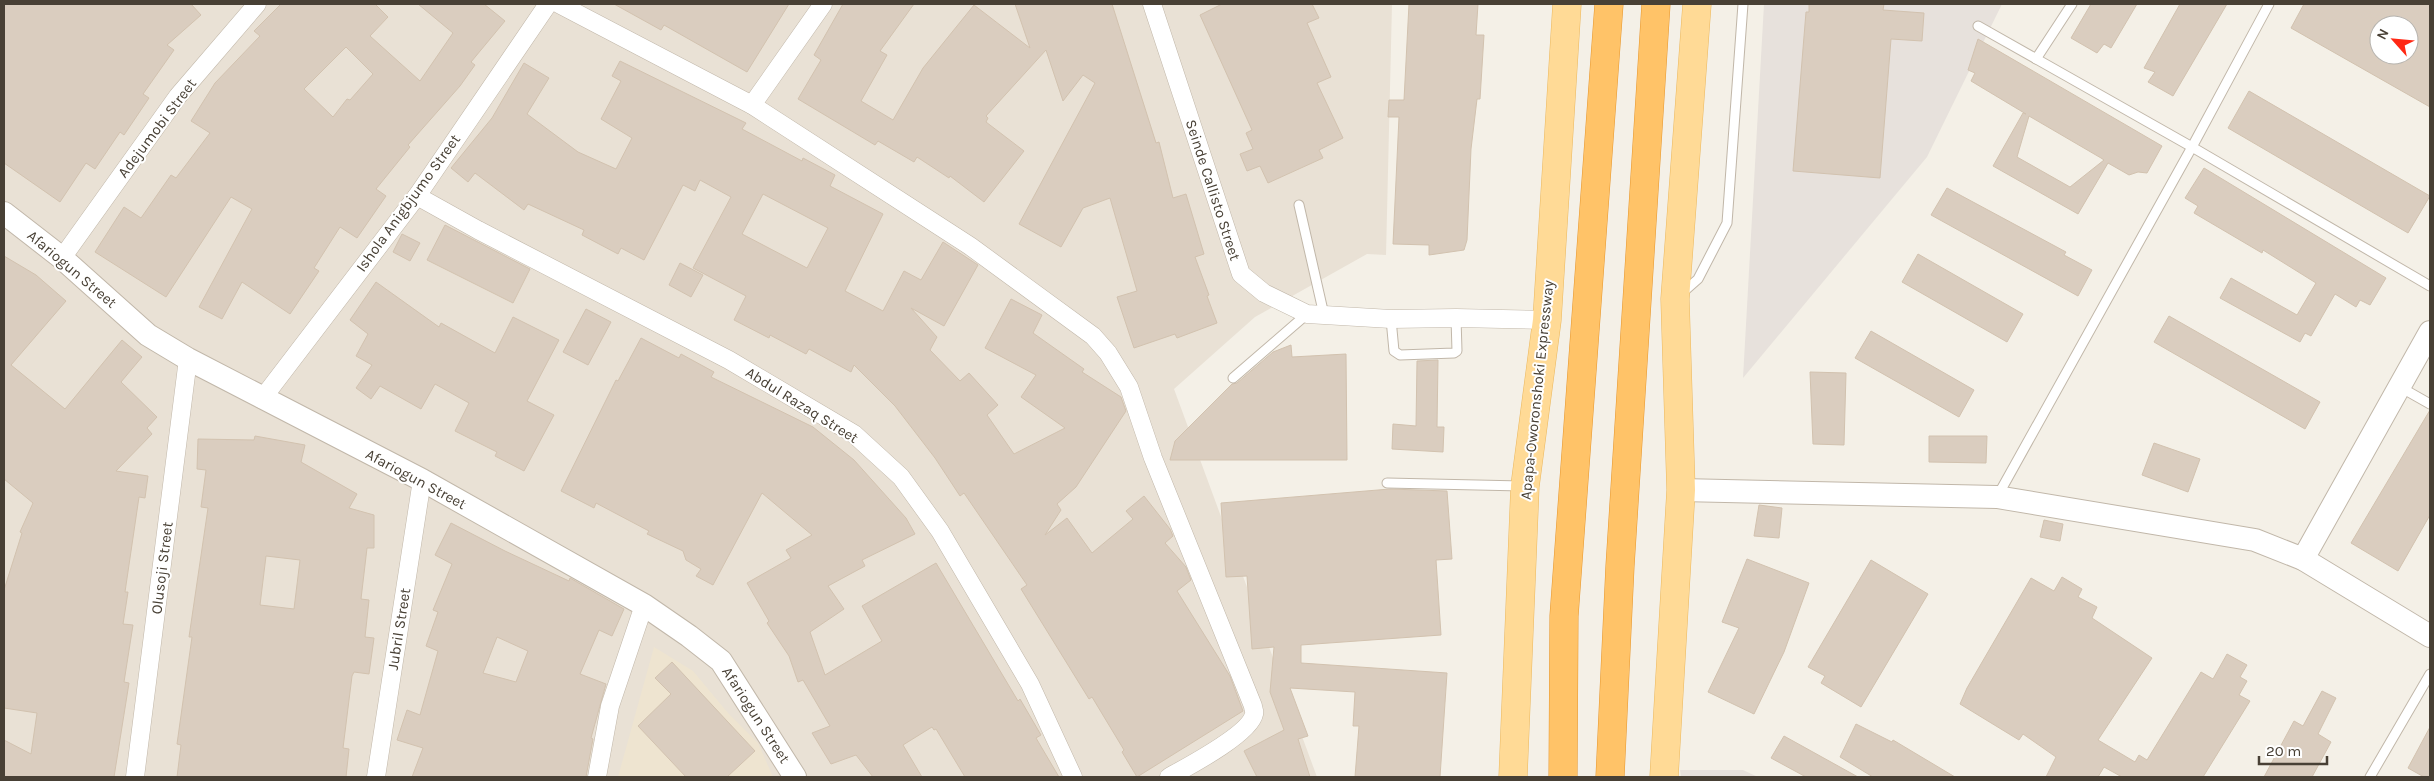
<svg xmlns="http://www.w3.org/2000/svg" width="2434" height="781" font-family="Karla,sans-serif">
  <rect width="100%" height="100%" fill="#f4f0e7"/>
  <polygon fill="#e9e1d5" points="4,4 1392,4 1386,255 1367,254 1255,317 1174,389 1317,777 4,777"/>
  <g fill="#e7e1dc">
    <polygon points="1764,4 2002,4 1927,157 1743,378"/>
    <polygon points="1680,770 1743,770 1758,777 1681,777"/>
  </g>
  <polygon fill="#eee4d0" points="654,647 693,671 728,713 758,743 773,777 618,777"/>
  <g fill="#dacdbf" stroke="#d2c2af" fill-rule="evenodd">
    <polygon points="4,4 191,4 201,15 167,45 174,50 143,94 149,98 124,135 120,132 95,169 86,163 60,202 4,163"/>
    <path d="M281 4H375L388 17 370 36 420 81 453 33 418 4H484L505 21 471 62 475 65 460 86 408 145 410 147 376 189 386 196 357 238 340 227 314 268 319 271 290 314 242 282 222 319 199 307 252 209 231 197 166 297 95 252 124 207 141 218 171 175 176 178 210 133 191 121 215 83 260 36 254 31ZM346 47 373 74 350 100 347 99 333 117 304 89Z"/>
    <polygon points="614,4 789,4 747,72 664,25 661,30"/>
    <polygon points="843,4 914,4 880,51 887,55 861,101 893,120 923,68 974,5 1030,48 1015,4 1112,4 1156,143 1159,142 1173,198 1186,194 1204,254 1195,257 1209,295 1207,296 1217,323 1177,338 1175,334 1134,348 1117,297 1137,291 1110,198 1083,208 1061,247 1019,224 1095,83 1083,75 1063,101 1046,50 986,116 988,118 986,122 1024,151 984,202 950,176 949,178 917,157 914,162 878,141 875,145 798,99 821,60 814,55"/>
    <polygon points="1222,4 1312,4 1319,18 1307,23 1331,77 1317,83 1343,138 1319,150 1323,158 1268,183 1260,166 1247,171 1240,154 1253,149 1246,133 1252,130 1200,15"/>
    <polygon points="1409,4 1478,4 1476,35 1484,35 1480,99 1477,99 1471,149 1467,240 1464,250 1429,255 1429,245 1393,244 1399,117 1388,117 1389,100 1404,100"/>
    <polygon points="1809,4 1884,4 1883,10 1924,13 1922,41 1891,39 1880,178 1793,171 1806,12 1809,12"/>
    <polygon points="2091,4 2137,4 2111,48 2104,44 2097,53 2071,38"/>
    <polygon points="2180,4 2227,4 2173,96 2148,82 2155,72 2144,68"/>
    <path d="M2304 4H2430V107L2291 28ZM2379 25H2409V55H2379Z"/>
    <path d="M1978 39 2162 146 2147 173 2138 172 2129 175 2108 163 2078 214 1993 166 2023 113 2026 114 1971 81 1975 73 1968 70ZM2029 116 2101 158 2104 160 2070 187 2017 157Z"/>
    <path d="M620 61 746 123 742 129 802 161 803 158 835 175 830 186 883 214 845 291 883 311 904 271 921 280 943 242 978 265 944 326 911 308 937 337 930 350 960 381 969 373 998 405 987 415 1014 454 1065 428 1021 397 1036 375 985 348 1011 299 1042 315 1033 333 1084 369 1082 372 1121 397 1126 411 1076 487 1057 504 1061 510 1045 535 1067 518 1092 553 1133 519 1126 511 1144 496 1170 529 1173 536 1165 543 1186 567 1191 580 1177 591 1230 676 1243 711 1137 777 1122 752 1124 750 1092 697 1089 699 1021 589 1027 585 964 493 960 496 935 458 895 406 854 365 851 372 809 349 806 354 770 335 769 338 734 320 746 296 693 268 731 197 700 180 695 191 683 185 644 260 621 248 618 254 582 235 584 230 528 204 524 210 475 173 468 182 451 168 492 118 524 63 549 78 527 114 578 152 616 169 632 138 601 119 621 81 612 76ZM763 194 828 228 807 268 742 234Z"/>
    <polygon points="2249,91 2430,196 2408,233 2228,128"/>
    <polygon points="2204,168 2386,278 2370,305 2360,300 2356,307 2335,294 2311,336 2305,333 2300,342 2220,298 2231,278 2297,315 2316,283 2263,250 2262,253 2194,213 2198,206 2185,198"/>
    <polygon points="1947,188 2066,252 2064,255 2092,270 2078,296 1931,215"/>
    <polygon points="445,225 530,269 513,303 427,260"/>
    <polygon points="402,234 420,243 410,261 393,252"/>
    <polygon points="1918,254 2023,314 2007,342 1902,282"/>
    <polygon points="4,256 36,275 66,301 11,365 65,409 122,340 142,357 121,382 157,417 147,428 152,434 116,471 148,476 145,498 139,497 125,592 128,592 123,624 133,625 124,682 129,683 114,777 4,777 4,740 31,754 37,713 4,708 4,590 22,533 20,532 33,503 4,479"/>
    <polygon points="680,263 703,275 691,297 669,285"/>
    <polygon points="376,282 439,327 441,323 495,353 513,317 559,340 527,401 554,415 524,471 495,456 497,452 455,431 469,403 435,384 421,409 380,386 371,399 356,388 372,365 356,356 368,334 350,320"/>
    <polygon points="586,309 611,322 588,365 563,352"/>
    <polygon points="2169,316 2320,402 2305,429 2154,342"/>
    <polygon points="1871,331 1974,390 1959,417 1855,358"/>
    <polygon points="641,338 679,358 681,354 714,372 711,377 813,427 854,460 906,518 915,534 862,560 865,566 828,586 844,609 810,632 825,675 882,641 862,606 936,563 1018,701 1020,699 1041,735 1036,738 1059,777 965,777 936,729 934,730 932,727 903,745 922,777 873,777 856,755 831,764 812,733 830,726 803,680 798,682 789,656 767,623 769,621 747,583 791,558 786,550 812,535 762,493 713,585 696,576 701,569 686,560 683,551 647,534 649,531 596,503 594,508 561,491 616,380 618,381"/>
    <polygon points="1291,345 1292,357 1346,354 1347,460 1170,460 1175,441 1232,384 1237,383 1273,352"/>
    <polygon points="1438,360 1437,427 1444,427 1443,452 1392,449 1393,424 1416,426 1417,361"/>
    <polygon points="1810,372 1846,373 1844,445 1813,444"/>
    <polygon points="2430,410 2430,515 2398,571 2351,543"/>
    <path d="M255 436 305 445 301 462 357 494 349 508 374 515V548H367L361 599 369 600 365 637 374 638 369 674 354 672 352 676 343 748 349 749 346 777H177L181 745 177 744 192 637H189L208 508 201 507 206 470 197 469 198 439 254 440ZM266 556 300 560 294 609 260 605Z"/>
    <polygon points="1929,436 1987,436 1986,463 1929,462"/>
    <polygon points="2154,443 2200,459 2188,492 2142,475"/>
    <polygon points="1390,489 1447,491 1452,559 1436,560 1441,635 1301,645 1301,663 1447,673 1440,777 1355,777 1359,726 1353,726 1355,692 1290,688 1308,736 1298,739 1310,777 1257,777 1244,751 1284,730 1270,692 1274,647 1252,649 1247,576 1226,577 1221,503"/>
    <polygon points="1759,505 1782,508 1779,538 1754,536"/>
    <polygon points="2044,520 2063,524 2060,541 2040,537"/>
    <path d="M451 523 505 551 569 581 570 578 624 609 612 636 599 630 580 674 606 684 591 738 593 739 586 777H412L423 748 397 740 407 710 420 715 438 651 426 646 438 612 433 610 452 564 435 555ZM497 637 528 651 516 682 483 673Z"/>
    <polygon points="1747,559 1809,583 1784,652 1754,714 1708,692 1739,628 1722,622"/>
    <polygon points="1871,560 1928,594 1861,707 1821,683 1825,676 1808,667"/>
    <polygon points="2062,577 2082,589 2078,597 2097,607 2092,618 2152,658 2098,740 2135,762 2139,755 2147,760 2201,672 2213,679 2227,654 2247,665 2240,677 2247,681 2239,695 2250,701 2203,777 2122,777 2104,767 2098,777 2046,777 2056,757 2023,734 2019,740 1960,704 1967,688 2031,578 2054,591"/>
    <polygon points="672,662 755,751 727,777 686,777 638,726 671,694 655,678"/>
    <polygon points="2322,691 2336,698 2318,734 2331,742 2312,777 2264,777 2294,721 2303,726"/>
    <polygon points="1856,724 1892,742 1893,740 1955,777 1873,777 1840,757"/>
    <polygon points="2430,727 2430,777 2424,777 2408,768"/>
    <polygon points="1784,736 1858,777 1806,777 1771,758"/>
  </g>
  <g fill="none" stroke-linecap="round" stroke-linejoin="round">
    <defs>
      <g id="service">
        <polyline points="1978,26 2192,147 2430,286"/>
        <polyline points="2036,59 2072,4"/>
        <polyline points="1299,205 1324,315"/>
        <polyline points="1681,294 1698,279 1727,223 1743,4"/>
        <polyline points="1391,319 1394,351 1400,355 1454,353 1457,351 1456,318"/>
        <polyline points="1233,378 1307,314"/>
        <polyline points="2400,387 2430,404"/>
        <polyline points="1387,483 1522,486"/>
        <polyline points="1997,497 2192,147 2269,4"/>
        <polyline points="2370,777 2430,674"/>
      </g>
      <g id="minor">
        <path d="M559 4 752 105 970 246 1093 336 1108 353 1129 387 1153 458 1253 706C1253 709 1255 711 1254 714 1250 734 1187 767 1169 777"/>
        <polyline points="1152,4 1241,274 1264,293 1307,314 1391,319 1456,318 1547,320"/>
        <polyline points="752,105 823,4"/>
        <polyline points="417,196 478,230 729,360 854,434 901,477 940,531 1030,684 1073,777"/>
        <polyline points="62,258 178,96 257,4"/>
        <polyline points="262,399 417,196 548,4"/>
        <polyline points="135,777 188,359"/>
        <polyline points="376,777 422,480"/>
        <polyline points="597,777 610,706 644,605"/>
      </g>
      <g id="tertiary">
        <polyline points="4,213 62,258 148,335 188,359 422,480 644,605 689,636 721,661 795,777"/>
        <polyline points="1681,490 1997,497 2255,540 2303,559 2430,636"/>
        <polyline points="2303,559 2430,332"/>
      </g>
      <g id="primary">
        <polyline points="1513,777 1525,486 1547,320 1567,4"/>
        <polyline points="1664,777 1681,490 1675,299 1697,4"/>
      </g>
      <g id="motorway">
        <polyline points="1563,777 1564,616 1609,4"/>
        <polyline points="1610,777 1620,566 1656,4"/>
      </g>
    </defs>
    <use href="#service" stroke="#c1b7a9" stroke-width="11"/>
    <use href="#minor" stroke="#c1b7a9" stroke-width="19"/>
    <use href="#tertiary" stroke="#c1b7a9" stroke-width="24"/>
    <use href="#primary" stroke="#ebb85f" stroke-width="29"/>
    <use href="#motorway" stroke="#e6972f" stroke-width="29"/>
    <use href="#service" stroke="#fff" stroke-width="9"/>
    <use href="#minor" stroke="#fff" stroke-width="18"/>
    <use href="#tertiary" stroke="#fff" stroke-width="22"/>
    <use href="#primary" stroke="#ffda96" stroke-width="28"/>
    <use href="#motorway" stroke="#ffc368" stroke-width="28"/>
  </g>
  <g text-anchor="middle" stroke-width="4" stroke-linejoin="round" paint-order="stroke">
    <g font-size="15" fill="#484035" stroke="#fff">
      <text transform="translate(157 128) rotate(-53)" y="5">Adejumobi Street</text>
      <text transform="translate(1213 190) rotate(72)" y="5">Seinde Callisto Street</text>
      <text transform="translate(408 203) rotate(-54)" y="5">Ishola Anigbjumo Street</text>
      <text transform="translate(72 269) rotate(40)" y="5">Afariogun Street</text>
      <text transform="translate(1537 390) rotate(-84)" y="5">Apapa-Oworonshoki Expressway</text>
      <text transform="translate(802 405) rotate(32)" y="5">Abdul Razaq Street</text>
      <text transform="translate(416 479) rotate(28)" y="5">Afariogun Street</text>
      <text transform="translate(162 568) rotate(-83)" y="5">Olusoji Street</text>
      <text transform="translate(399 629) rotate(-81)" y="5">Jubril Street</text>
      <text transform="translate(756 715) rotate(57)" y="5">Afariogun Street</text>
    </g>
  </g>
  <rect width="2434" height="781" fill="none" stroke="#484035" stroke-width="10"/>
  <g transform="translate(2394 40) rotate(297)"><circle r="24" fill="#ffffff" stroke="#b6b3ae"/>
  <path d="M0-4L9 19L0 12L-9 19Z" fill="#ff2814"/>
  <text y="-8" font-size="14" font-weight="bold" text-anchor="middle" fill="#484035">N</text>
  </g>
  <path d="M2259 756v8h68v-8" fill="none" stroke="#484035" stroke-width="2.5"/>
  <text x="2266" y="756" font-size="15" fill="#484035" stroke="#ffffff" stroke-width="4" paint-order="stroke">20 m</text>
</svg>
